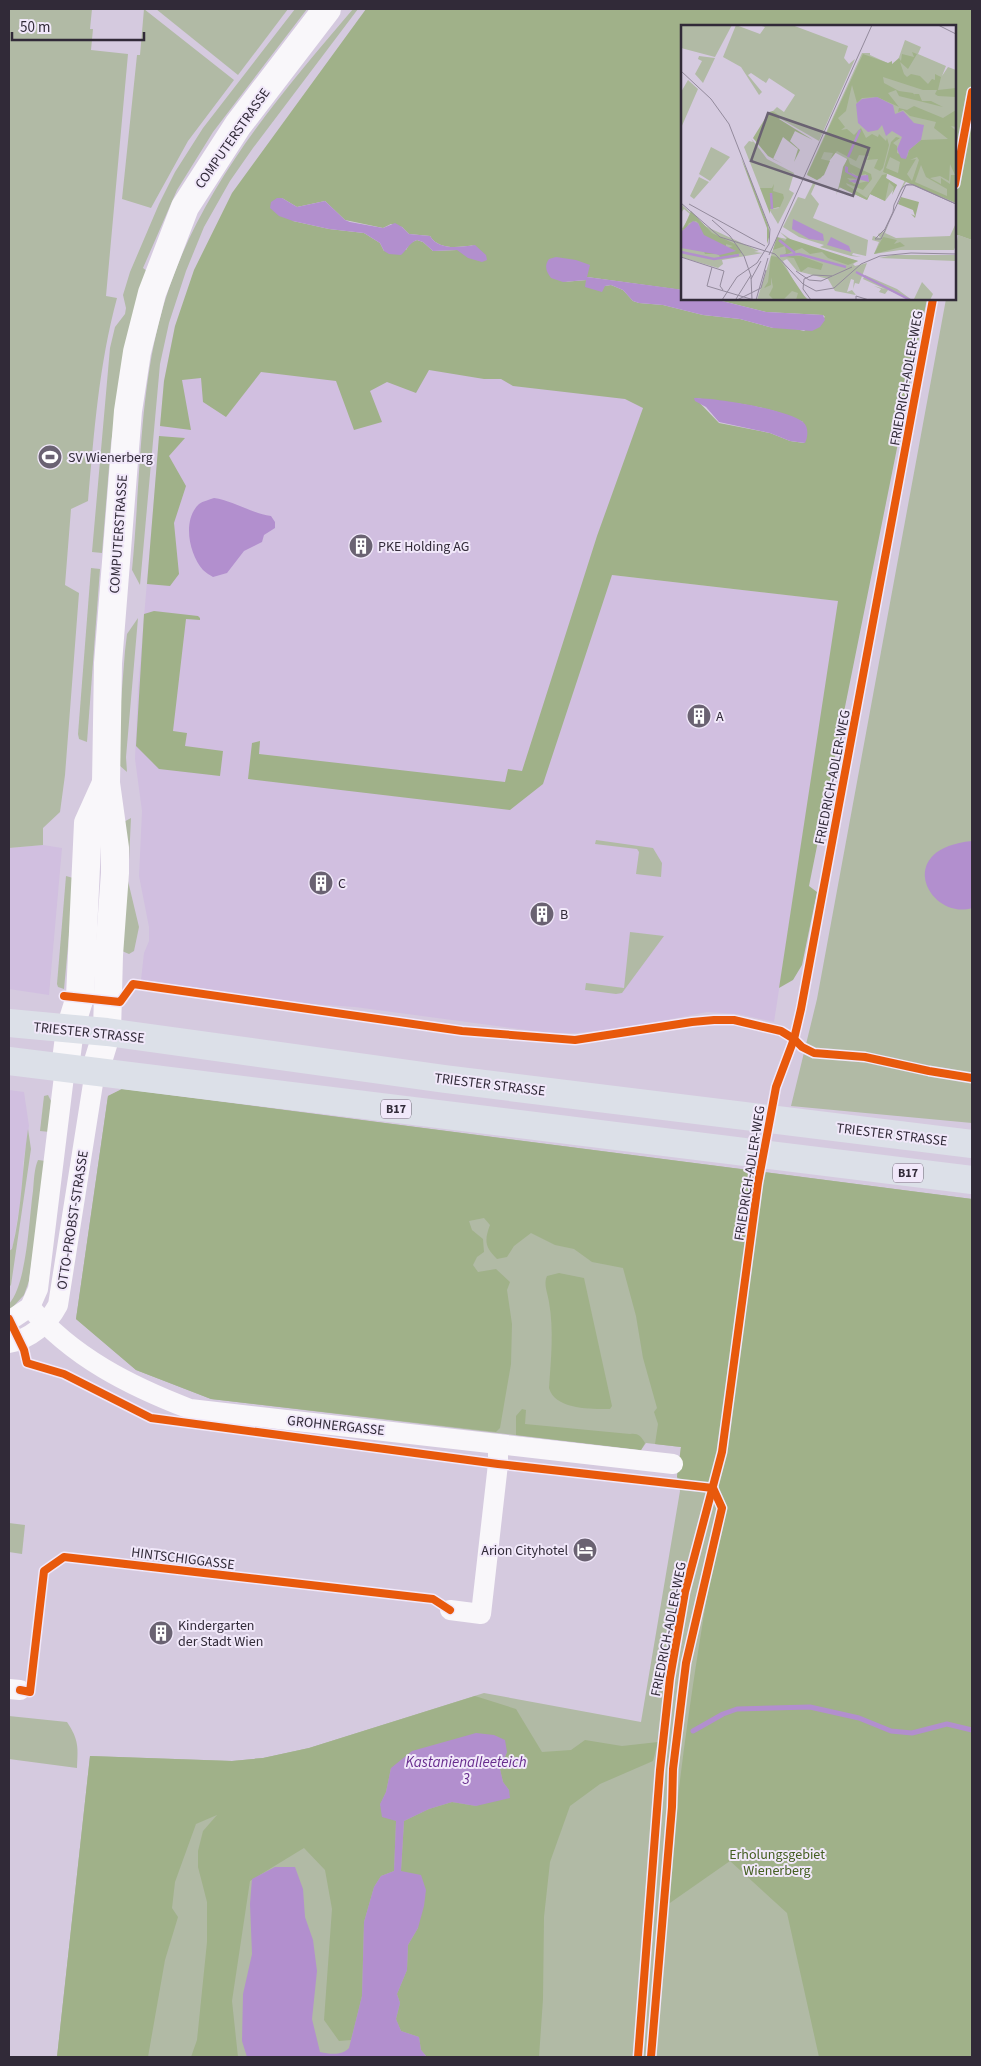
<svg xmlns="http://www.w3.org/2000/svg" width="981" height="2066" font-family="'Source Sans 3',sans-serif">
  <rect width="100%" height="100%" fill="#d5cadf"/>
  <g fill="#d1bfe0">
    <polygon points="175,326 684,376 612,575 839,601 774,1022 738,1014 707,1012 621,1029 574,1033 549,1033 355,1007 269,1001 215,990 141,980 144,953 149,941 149,927 139,876 142,811 135,759 138,688 164,381"/>
    <polygon points="43,845 62,848 49,995 9,989 9,848"/>
    <polygon points="9,1090 24,1092 29,1126 23,1164 24,1181 12,1250 9,1251"/>
  </g>
  <g fill="#b1baa5">
    <path d="M9 9H92L90 29H93L91 50 128 54 106 296 117 298C99 364 94 433 88 501L71 509 65 585 79 593 65 775 60 812 43 828V845L9 848Z"/>
    <polygon points="144,9 234,80 188,141 151,208 122,199 137,55 140,55"/>
    <polygon points="156,9 288,9 238,75"/>
    <polygon points="295,9 307,9 213,132 177,190 143,268 147,271 122,374 111,443 102,553 92,552 110,348 115,327 125,314 126,308 123,295 130,272 159,204 175,172 203,128"/>
    <path d="M353 9H358L253 148 230 181 204 227 186 271 169 323 160 364 140 585 132 570C140 489 139 400 159 322 190 199 273 103 353 9Z"/>
    <polygon points="958,235 972,240 972,1123 791,1106 817,999 946,299 955,299 955,253"/>
    <polygon points="91,568 100,569 87,742 79,739 78,734"/>
    <polygon points="138,618 126,757 127,772 119,765 120,714 125,651 127,634"/>
    <polygon points="131,818 128,881 139,927 134,951 129,954 122,951 120,824"/>
    <polygon points="596,840 653,848 662,863 661,877 636,874 639,852 637,849 595,844"/>
    <polygon points="66,876 73,878 74,881 64,989 58,987 57,984"/>
    <polygon points="630,932 664,936 622,993 616,994 585,990 586,983 624,988"/>
    <polygon points="122,1089 972,1199 972,2057 57,2057 90,1756 232,1761 263,1758 309,1748 484,1693 641,1722 680,1491 677,1477 681,1447 646,1443 641,1450 211,1399 136,1370 76,1319 108,1096"/>
    <polygon points="48,1095 51,1101 50,1132 40,1131 44,1096"/>
    <path d="M28 1129 31 1149 11 1285 9 1287V1251L12 1249C22 1209 22 1169 28 1129Z"/>
    <path d="M38 1160 46 1161 29 1281 24 1295 10 1310 9 1304C27 1284 29 1219 33 1191 34 1181 34 1169 38 1160Z"/>
    <polygon points="9,1523 25,1525 22,1554 9,1552"/>
    <path d="M9 1716 67 1722C79 1740 78 1747 77 1768L9 1759Z"/>
  </g>
  <g fill="#a0b189" fill-rule="evenodd">
    <path d="M366 9H972V240L958 235 955 236V26H682V290L587 277 563 282 587 280 605 286 611 285 623 290 633 301 639 303 663 305 703 315 740 319 773 328H792L804 331 825 317 823 315 766 312 714 299H927L809 886 817 892 802 965 793 980 779 988 838 601 612 575 543 784 510 810 248 779 252 743 260 741 259 754 505 782 508 769 522 771 597 536 643 408 625 399 513 386 501 379H484L429 370 416 393 387 382 370 391 382 422 354 430 336 381 261 372 226 417 203 402 201 378 182 380 191 430 160 426 164 381 175 326 194 270 232 193ZM282 198 297 207 325 201 345 220 383 228 391 224 402 227 409 234 430 236C439 251 460 247 475 245L457 250 433 251 423 242 417 240 410 243 406 250 384 251 380 243 364 233 329 229 293 221ZM695 398C732 403 769 405 803 422L804 443 790 441 770 433 719 423Z"/>
    <polygon points="159,436 185,438 169,456 186,486 174,523 179,574 170,586 147,584"/>
    <polygon points="154,611 198,616 200,618 200,620 186,619 173,731 187,733 185,746 223,751 220,776 159,769 136,746 144,614"/>
    <path d="M122 1089 972 1199V2057H819L787 1913 730 1861 667 1905C678 1771 699 1640 722 1508 713 1488 712 1483 689 1481 684 1480 681 1480 677 1477L681 1447 655 1444 658 1424 654 1412 657 1408 643 1358 636 1316 623 1268 592 1262 574 1249 555 1245 531 1233 514 1246 507 1257 497 1259C485 1247 484 1241 490 1225L484 1218 469 1221 472 1230 483 1239 484 1252 477 1257 473 1265 478 1272 496 1269 510 1282 507 1290 512 1324 511 1364 500 1428 496 1432 211 1399 136 1370 76 1319 108 1096Z"/>
    <path d="M559 1273 584 1278 612 1406 610 1409C592 1409 555 1410 549 1388 551 1359 554 1331 549 1302 548 1294 543 1284 547 1276Z"/>
    <path d="M522 1409 526 1410 525 1424 630 1434C638 1433 641 1436 645 1443L641 1450 516 1435V1416Z"/>
    <polygon points="475,1696 516,1709 542,1752 571,1750 585,1740 622,1746 658,1742 653,1761 600,1784 570,1806 550,1862 544,1917 543,1999 539,2057 427,2057 421,2050 419,2037 401,2031 396,2019 400,2003 397,1994 407,1970 408,1945 418,1928 401,1871 404,1821 429,1809 452,1802 476,1806 509,1790 503,1782 500,1769 507,1752 391,1768 386,1792 380,1805 396,1821 394,1871 381,1876 374,1887 364,1922 362,1996 351,2040 339,2041 324,2020 332,1909 325,1870 304,1848 250,1881 232,2001 238,2057 191,2057 197,2040 207,1942 207,1902 198,1867 198,1851 203,1831 217,1815 196,1824 175,1882 172,1908 178,1917 165,1960 148,2057 57,2057 90,1756 232,1761 263,1758 309,1748"/>
  </g>
  <g fill="#b28fce">
    <path d="M277 198H282L297 207 325 201 345 220 350 222 383 228 395 223 402 227 409 234 430 236C439 251 460 247 475 245L486 255 487 260 482 262 468 258 457 250 433 251 423 242 417 240C409 243 407 250 401 255L389 254 384 251 380 243 364 233 329 229 293 221 279 216 270 208 271 202Z"/>
    <path d="M556 257 576 260 590 265 587 277 677 289 682 290V299H714L766 312 823 315 825 320 820 327 812 331 773 328 740 319 703 315 663 305 639 303 633 301 623 290 611 285 605 286 602 292 585 287 586 280 563 282 551 278C546 271 544 266 549 259Z"/>
    <path d="M694 398C716 398 786 409 803 422 809 427 808 437 805 443L790 441 770 433 719 422 706 407 695 401Z"/>
    <path d="M214 498C234 501 251 513 271 516L275 522V528L264 535 262 542 244 551 227 573 213 577C210 575 206 573 203 570 189 554 182 520 199 504 203 501 209 500 214 498Z"/>
    <path d="M972 841V908C930 921 891 849 972 841Z"/>
    <path d="M476 1733 494 1735 505 1740 507 1752 500 1769 503 1782 509 1790 510 1798 476 1806 452 1802 429 1809 404 1821 401 1871 421 1875 426 1890 424 1906 418 1928 408 1945 407 1970 397 1994 400 2003 396 2019 401 2031 419 2037 421 2050 427 2057H247L242 2041 243 1994 252 1954 250 1904 252 1879 275 1867H295L303 1889 305 1917 313 1940 317 1971 312 2019 320 2052C330 2054 342 2056 349 2048L362 1996 364 1922 374 1887 381 1876 394 1871 396 1821 382 1817 380 1804 386 1792 391 1768 412 1751Z"/>
  </g>
  <g fill="none" stroke-linecap="round" stroke-linejoin="round">
    <polyline stroke="#b28fce" stroke-width="5" points="693,1731 723,1714 737,1709 810,1707 859,1718 891,1731 912,1733 947,1724 972,1730"/>
    <g stroke="#f9f7fa" stroke-width="20">
      <path d="M30 1307C72 1357 130 1386 190 1409L673 1464"/>
      <polyline points="9,1321 30,1307 38,1289 65,1068"/>
      <path d="M9 1343C30 1339 48 1324 58 1305L95 1071"/>
      <polyline points="450,1610 481,1614 498,1464 498,1444"/>
      <polyline points="9,1689 20,1690"/>
    </g>
    <g stroke="#f9f7fa" stroke-width="28">
      <polyline points="65,1068 70,1029 80,997 88,823 106,783"/>
      <polyline points="95,1071 107,1032 109,955 115,873 115,848 106,783 108,663 128,411 137,352 152,293 185,207 238,125 327,9"/>
    </g>
    <g stroke="#dce0e8" stroke-width="28">
      <polyline points="9,1023 107,1032 445,1079 972,1144"/>
      <polyline points="9,1061 972,1180"/>
    </g>
    <defs>
      <g id="cycleway">
        <polyline points="955,184 972,92"/>
        <polyline points="64,996 120,1002 133,984 462,1031 575,1040 692,1022 714,1020 734,1020 781,1031 794,1039 802,1047 814,1053 865,1057 929,1071 972,1078"/>
        <polyline points="9,1319 24,1350 27,1363 64,1374 151,1418 498,1464 713,1488"/>
        <polyline points="20,1690 30,1692 44,1571 64,1557 433,1599 450,1610"/>
        <polyline points="638,2057 660,1770 670,1678 685,1592 722,1452 758,1183 776,1087 794,1039 801,1009 933,299"/>
        <polyline points="651,2057 672,1807 673,1769 686,1663 722,1508 713,1488"/>
      </g>
    </defs>
    <use href="#cycleway" stroke="#f1e8fa" stroke-width="11"/>
    <use href="#cycleway" stroke="#e8590c" stroke-width="8"/>
  </g>
  <defs>
    <symbol id="stadium-disc" viewBox="-11 -11 22 22"><circle r="9.5" fill="#6a6272" stroke="#f1e8fa"/><path d="M0-5a6.5 5 0 1 0 0 10a6.5 5 0 1 0 0-10ZM-3.5-1.8h7v3.6h-7Z" fill="#fff"/></symbol>
    <symbol id="building-disc" viewBox="-11 -11 22 22"><circle r="9.5" fill="#6a6272" stroke="#f1e8fa"/><path d="M-4-6H4V6H1V3H-1V6H-4ZM-2.5-4.3h1.7v1.8h-1.7ZM.8-4.3h1.7v1.8H.8ZM-2.5-1h1.7V.8h-1.7ZM.8-1h1.7V.8H.8Z" fill="#fff"/></symbol>
    <symbol id="hotel-disc" viewBox="-11 -11 22 22"><circle r="9.5" fill="#6a6272" stroke="#f1e8fa"/><path d="M-6-4.5h1.5V1H6V5H4.5V3h-9V5H-6ZM-4 0a1.8 1.8 0 1 1 3.6 0ZM.5 0V-2.5h3Q6-2.5 6 0Z" fill="#fff"/></symbol>
  </defs>
  <g fill-rule="evenodd">
    <use href="#stadium-disc" x="36" y="443" width="28" height="28"/>
    <use href="#building-disc" x="347" y="532" width="28" height="28"/>
    <use href="#building-disc" x="685" y="702" width="28" height="28"/>
    <use href="#building-disc" x="307" y="869" width="28" height="28"/>
    <use href="#building-disc" x="528" y="900" width="28" height="28"/>
    <use href="#hotel-disc" x="571" y="1536" width="28" height="28"/>
    <use href="#building-disc" x="147" y="1619" width="28" height="28"/>
  </g>
  <g text-anchor="middle" stroke-width="4" stroke-linejoin="round" paint-order="stroke">
    <g fill="#f1e8fa" stroke="#6b6372" stroke-width="1">
      <rect x="381" y="1099.5" width="30" height="19" rx="4"/>
      <rect x="893" y="1163.5" width="30" height="19" rx="4"/>
    </g>
    <g font-size="12" font-weight="bold" fill="#312a38">
      <text x="396" y="1113">B17</text>
      <text x="908" y="1177">B17</text>
    </g>
    <g font-size="14" fill="#312a38" stroke="#f1e8fa">
      <text transform="translate(232 138) rotate(-55)" y="5">COMPUTERSTRASSE</text>
      <text transform="translate(906 378) rotate(-80)" y="5">FRIEDRICH-ADLER-WEG</text>
      <text transform="translate(118 534) rotate(-86)" y="5">COMPUTERSTRASSE</text>
      <text transform="translate(832 777) rotate(-79)" y="5">FRIEDRICH-ADLER-WEG</text>
      <text transform="translate(89 1032) rotate(6)" y="5">TRIESTER STRASSE</text>
      <text transform="translate(490 1084) rotate(7)" y="5">TRIESTER STRASSE</text>
      <text transform="translate(892 1134) rotate(7)" y="5">TRIESTER STRASSE</text>
      <text transform="translate(749 1173) rotate(-81)" y="5">FRIEDRICH-ADLER-WEG</text>
      <text transform="translate(72 1220) rotate(-81)" y="5">OTTO-PROBST-STRASSE</text>
      <text transform="translate(336 1425) rotate(6)" y="5">GROHNERGASSE</text>
      <text transform="translate(183 1558) rotate(7)" y="5">HINTSCHIGGASSE</text>
      <text transform="translate(668 1629) rotate(-79)" y="5">FRIEDRICH-ADLER-WEG</text>
    </g>
    <g font-size="14" fill="#312a38" stroke="#f1e8fa" text-anchor="start">
      <text x="68" y="462">SV Wienerberg</text>
      <text x="378" y="551">PKE Holding AG</text>
      <text x="716" y="721">A</text>
      <text x="338" y="888">C</text>
      <text x="560" y="919">B</text>
      <text x="568" y="1555" text-anchor="end">Arion Cityhotel</text>
      <text x="178" y="1630">Kindergarten<tspan x="178" dy="16">der Stadt Wien</tspan></text>
    </g>
    <g font-size="14" fill="#445e20" stroke="#f1e8fa">
      <text x="777" y="1859">Erholungsgebiet<tspan x="777" dy="16">Wienerberg</tspan></text>
    </g>
    <g font-size="15" font-style="italic" fill="#682d8e" stroke="#f1e8fa">
      <text x="466" y="1767">Kastanienalleeteich<tspan x="466" dy="17">3</tspan></text>
    </g>
  </g>
  <g transform="translate(681 25)">
    <rect width="275" height="275" fill="#d5cadf"/>
    <path d="M0 0H51L34 32 0 23ZM55 0 79 9 84 2 78 0H111L167 21 163 33 168 39 174 34 138 116 98 93 92 86 96 82 103 87 114 70 88 53 85 58 70 48 67 50 81 67 78 70 60 42 42 32ZM224 15 240 22 237 29 265 41 261 51 267 42 275 45V178L225 157 216 172 224 155 206 148 205 153 216 160 204 176 189 169 186 175 159 162 155 170 166 134 153 127 140 153 136 155 126 149 181 28H189V30L211 40 216 38ZM18 31 34 33 22 58 14 49 21 36 17 34ZM7 55 17 64 0 103V67ZM70 114 74 118 86 134 113 148 108 165 113 168 97 199 88 184 98 183 86 165 79 163 63 122 68 116 72 117ZM30 122 49 132 29 156 18 149ZM18 152 28 157 13 174 9 171ZM126 154 135 158 130 169 138 179 132 193 187 215 185 231 172 228 171 230 180 232 170 231 139 222 143 220 118 212 102 202 117 172 124 174 132 158ZM0 179 24 201 78 226 73 227 82 228 41 235 42 239 37 243 0 232V205L10 190 3 184 0 188ZM208 198 204 208 215 213 269 211 275 198V220L273 225H219L193 229 198 217 191 215 192 211 199 213 197 209 204 206ZM99 207 115 218 177 236 172 239 174 241 186 238 178 259 174 258 172 264 173 255 170 254 166 267 171 265 175 270 154 266 147 254 116 246 106 234 102 236 118 266 128 275H76L96 212 106 214ZM212 230H275V236L198 233ZM184 250 216 264 231 275 207 265 204 269 198 267 200 264 193 261 204 264 182 254ZM241 257 252 269 249 275 233 274Z" fill="#b1baa5"/>
    <path d="M231 27 236 29 227 44 219 37 223 49 226 52 230 49 239 51 247 59 251 54 254 55V49L260 52 257 65 275 63V72L257 71 254 69 256 65H242L202 52 203 58 218 66 232 68 235 72 233 69H238L241 76H250L262 82 218 71 215 65 207 68 218 82 196 72 181 73 176 78 171 60 165 86 157 93 164 102 160 105 166 104 173 110 180 103 185 113 191 109 197 112 198 109 205 116 206 113 208 120 202 143 199 146 193 143 197 134 186 135 188 131 178 130 175 136 156 126 149 135 152 128 143 127 140 134 149 136 143 150 136 155 126 150 182 29 207 38 211 36V39L218 33 220 36 221 29 233 32ZM233 81 262 93 275 85V102L270 101 275 106V178L202 147 210 117 215 112 219 113 212 118 216 121V128L226 132 228 125 240 115 267 114 253 103 255 97 229 91 222 85 217 87 218 83 226 85ZM209 132 219 137 217 148 205 143ZM236 132 238 135 231 156 226 149 235 134 229 135ZM269 139 274 150H270L269 159 260 153V159L249 153 259 151 268 156ZM240 140 245 152 266 164V171L234 157ZM92 86 100 92 98 94 132 115 114 106 109 116 119 125 113 137 117 124 102 112 92 134 102 139 87 131 72 113 88 87ZM60 133 68 150 87 200 89 209 86 219V203ZM167 133 169 139 190 149 191 154 182 165 165 158 166 160 186 173 201 150 206 149 205 153 216 160 211 170 213 162 208 157 204 176 189 169 186 175 158 162 162 142ZM170 147 176 151 185 149 188 156 173 159 166 153 176 154ZM93 159 92 166 102 169 103 173 99 182 89 184V189L79 163H91ZM220 172 238 177 234 193 230 189 234 191 232 185 217 179ZM10 186 31 208 56 220 61 228 37 233 39 231 36 229H24L18 214 24 218 27 215 20 210 18 199 15 196 8 198 4 206 2 204ZM25 219 45 222V219L52 221 47 223 55 226 32 223 40 229 30 227ZM96 212 104 216 106 213 177 236 167 240 147 233 141 227 129 229 121 223 101 231 105 228 104 221 92 225ZM202 212 216 215 213 219 219 217 224 221 193 229ZM111 230 120 231 142 239 140 245 127 242 120 247 113 233 104 232ZM90 231 97 232 126 275H115L117 268 111 266 102 275H93L88 270 92 262 90 252V260L83 263 87 257Z" fill="#a0b189" fill-rule="evenodd"/>
    <path d="M196 72 212 80 214 89 222 86 233 98 243 100 240 115 228 125 225 134 220 133 216 124 221 112 211 106 205 111 201 100 197 105 187 107 177 98 175 79 181 74ZM164 141 167 142V147L176 151 187 150 188 157 177 154 179 159 167 156 177 154 164 147ZM112 194 142 209 143 216 128 214 111 204ZM12 196 17 198 23 210 55 226 39 230 0 223V207ZM150 212 168 221 170 227 146 220Z" fill="#b28fce"/>
    <path fill="none" stroke="#b28fce" stroke-width="2.5" d="M167 132 179 105M90 168 91 184M98 215 114 228M0 227 33 234 58 230M99 231 118 229 165 242M175 247 229 275"/>
    <path fill="none" stroke="#938a9c" stroke-width="1" d="M257 0 275 9M0 46 30 74 48 99 89 204 88 219 76 238 56 252 41 275M0 178 39 212 94 229 122 259 135 266 153 263 180 239 199 231 230 228 275 229M8 179 84 221M275 179 233 160 229 159 225 160 222 162 220 165 213 180 212 187 204 204 194 214H200L225 160H232L275 179M31 195 49 211 63 231 70 251 71 275M88 230 191 0M0 232 43 246 39 261 42 265M31 242 26 261 73 275M115 246 128 255 140 256 171 242M70 254 80 236M55 274 70 250M56 275 80 263 85 245M75 275 87 233M130 275 122 264 123 254 132 250 151 251M175 275V271L188 275"/>
    <path fill="#6a6272" fill-opacity="0.15" stroke="#6a6272" stroke-width="2.5" d="M87 88 188 123 172 171 70 136Z"/>
    <rect width="275" height="275" fill="none" stroke="#312a38" stroke-width="2.5"/>
  </g>
  <rect width="981" height="2066" fill="none" stroke="#312a38" stroke-width="20"/>
  <path d="M12 32v8h132v-8" fill="none" stroke="#312a38" stroke-width="2.5"/>
  <text x="20" y="32" font-size="15" fill="#312a38" stroke="#f1e8fa" stroke-width="4" paint-order="stroke">50 m</text>
</svg>
